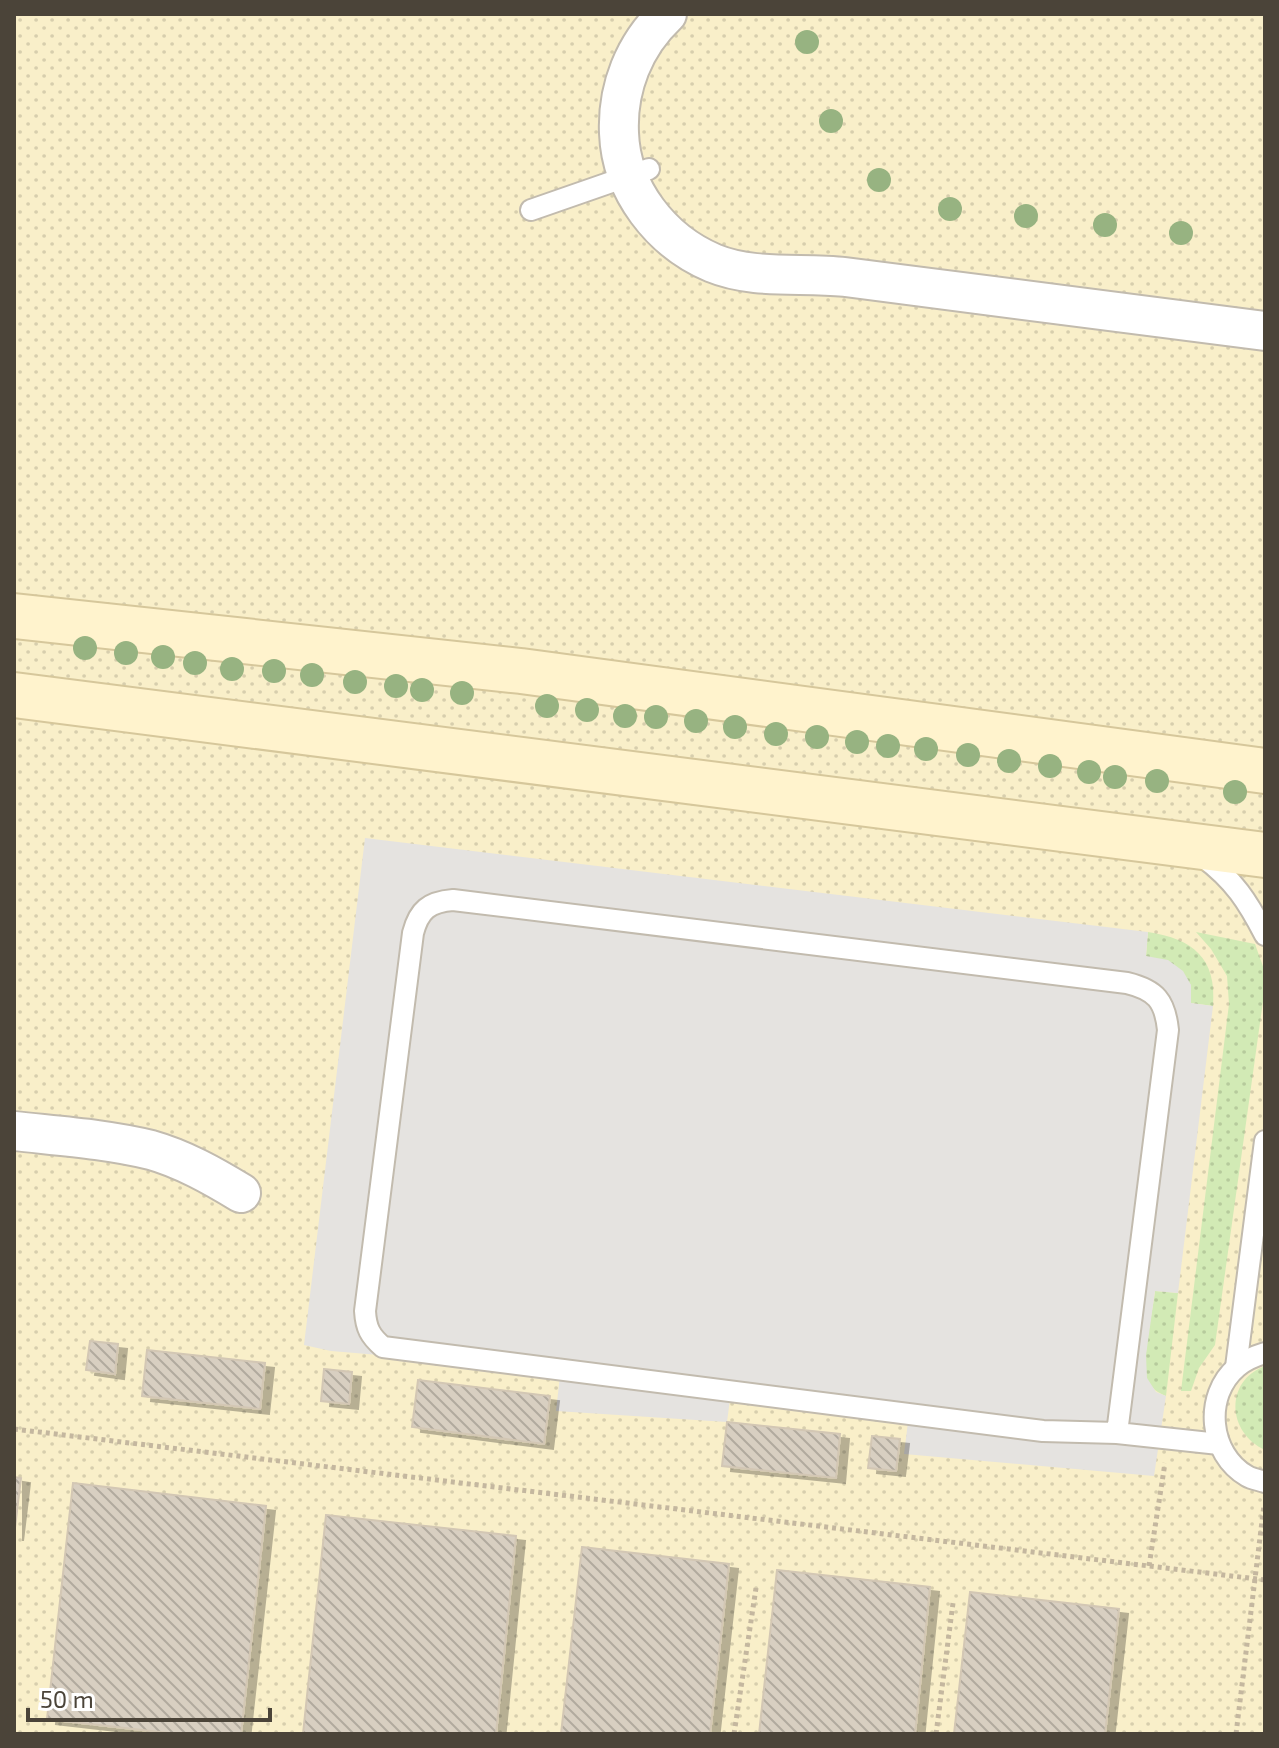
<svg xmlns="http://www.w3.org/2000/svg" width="1279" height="1748" font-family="'Exo 2',sans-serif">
  <defs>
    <pattern id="sand-dots" width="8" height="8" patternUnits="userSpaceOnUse" patternTransform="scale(2)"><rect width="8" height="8" fill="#f9efc9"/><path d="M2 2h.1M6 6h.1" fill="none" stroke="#d7cead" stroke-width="1.8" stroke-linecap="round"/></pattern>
    <pattern id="garden-dots" width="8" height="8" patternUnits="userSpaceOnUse" patternTransform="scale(2)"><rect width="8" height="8" fill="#d2eab5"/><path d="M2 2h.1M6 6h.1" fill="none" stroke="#b6ca9c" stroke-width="1.8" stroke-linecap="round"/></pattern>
    <pattern id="building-back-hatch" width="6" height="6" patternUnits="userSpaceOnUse" patternTransform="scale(2)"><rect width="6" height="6" fill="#d8cfc1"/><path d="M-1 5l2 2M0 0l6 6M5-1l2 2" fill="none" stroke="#b1aa9e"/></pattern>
    <filter id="shadow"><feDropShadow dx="9" dy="5" stdDeviation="0" flood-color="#0004"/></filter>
  </defs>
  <rect width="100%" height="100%" fill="#f6f3ec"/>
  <rect fill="url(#sand-dots)" x="14" y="14" width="1251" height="1720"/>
  <g fill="url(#garden-dots)">
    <path d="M1148 932C1193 939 1217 958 1213 1006L1191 1003V985L1146 956Z"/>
    <polygon points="1196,932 1255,944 1265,972 1265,987 1215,1345 1199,1368 1191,1391 1181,1391 1229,1004 1227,976 1211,949"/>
    <path d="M1155 1291 1178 1293 1166 1396C1158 1393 1151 1388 1147 1380 1141 1363 1153 1310 1155 1291Z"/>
    <path d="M1265 1366V1450C1227 1433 1224 1381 1265 1366Z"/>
  </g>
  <polygon fill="#e5e3e0" points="365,838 1148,932 1146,956 1168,960 1183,971 1191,985 1191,1003 1213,1006 1178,1293 1155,1291 1146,1355 1147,1378 1156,1392 1166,1396 1154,1476 904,1454 908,1422 730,1399 727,1422 556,1411 560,1376 427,1359 331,1351 304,1345"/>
  <g fill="url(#building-back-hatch)" stroke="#d3c7b4" stroke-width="2" filter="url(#shadow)">
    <polygon points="90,1341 118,1344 115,1374 86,1370"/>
    <polygon points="147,1350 265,1363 260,1409 142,1396"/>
    <polygon points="324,1369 352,1372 349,1404 321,1401"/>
    <polygon points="418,1380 550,1396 544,1444 412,1427"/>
    <polygon points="727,1422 840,1434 836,1478 722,1466"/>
    <polygon points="872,1436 900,1439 896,1471 868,1468"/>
    <polygon points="14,1477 21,1478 14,1536"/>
    <polygon points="73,1483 266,1506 241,1734 177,1734 47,1719"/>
    <polygon points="326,1515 516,1536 496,1734 303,1734"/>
    <polygon points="582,1547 729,1564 710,1734 561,1734"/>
    <polygon points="777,1570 930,1587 915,1734 759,1734"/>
    <polygon points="970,1592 1119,1609 1105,1734 954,1734"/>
  </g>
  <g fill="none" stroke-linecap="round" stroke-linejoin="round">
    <defs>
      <g id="lane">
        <polyline points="531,210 649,169"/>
        <path d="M1203 857C1234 880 1248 902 1265 935"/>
        <path d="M1265 1353C1255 1356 1245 1360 1237 1367 1203 1396 1209 1454 1247 1476 1252 1479 1259 1480 1265 1482"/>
        <polyline points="1236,1367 1265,1141"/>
        <path d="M1117 1433 1168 1030C1165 1001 1156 990 1127 983L453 900C429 902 419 910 413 933L365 1311C366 1328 370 1336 383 1347L1043 1431 1117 1433 1219 1444"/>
      </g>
      <g id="street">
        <path d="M667 14C634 45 617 88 619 133 621 190 661 241 713 263 754 280 802 272 845 277 985 295 1125 313 1265 331"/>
        <path d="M14 1131C59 1136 106 1139 151 1150 183 1159 213 1176 241 1193"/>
      </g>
      <g id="secondary">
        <polyline points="14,616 521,671 1265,771"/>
        <polyline points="14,695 1265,855"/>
      </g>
    </defs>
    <use href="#lane" stroke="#c2bbae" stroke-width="24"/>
    <use href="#street" stroke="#c2bbae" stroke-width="42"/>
    <use href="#secondary" stroke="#d6c79b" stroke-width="48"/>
    <g stroke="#c4b79f" stroke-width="5" stroke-dasharray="4 4" stroke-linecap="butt">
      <polyline points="14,1429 1265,1580"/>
      <polyline points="1149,1566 1165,1463"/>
      <polyline points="734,1734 756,1588"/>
      <polyline points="936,1734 953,1603"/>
      <polyline points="1236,1734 1264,1505"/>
    </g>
    <use href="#lane" stroke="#fff" stroke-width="20"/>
    <use href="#street" stroke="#fff" stroke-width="38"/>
    <use href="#secondary" stroke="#fff3cd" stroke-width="44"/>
  </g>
  <g fill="#97b381">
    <circle cx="807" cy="42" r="12"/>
    <circle cx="831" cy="121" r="12"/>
    <circle cx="879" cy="180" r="12"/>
    <circle cx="950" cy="209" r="12"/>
    <circle cx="1026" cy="216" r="12"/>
    <circle cx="1105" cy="225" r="12"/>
    <circle cx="1181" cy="233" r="12"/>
    <circle cx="85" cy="648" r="12"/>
    <circle cx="126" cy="653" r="12"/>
    <circle cx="163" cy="657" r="12"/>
    <circle cx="195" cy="663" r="12"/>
    <circle cx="232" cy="669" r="12"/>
    <circle cx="274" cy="671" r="12"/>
    <circle cx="312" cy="675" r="12"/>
    <circle cx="355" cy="682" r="12"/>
    <circle cx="396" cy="686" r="12"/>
    <circle cx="422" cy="690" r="12"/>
    <circle cx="462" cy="693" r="12"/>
    <circle cx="547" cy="706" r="12"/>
    <circle cx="587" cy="710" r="12"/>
    <circle cx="625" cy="716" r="12"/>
    <circle cx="656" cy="717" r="12"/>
    <circle cx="696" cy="721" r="12"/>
    <circle cx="735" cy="727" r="12"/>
    <circle cx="776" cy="734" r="12"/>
    <circle cx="817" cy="737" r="12"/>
    <circle cx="857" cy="742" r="12"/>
    <circle cx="888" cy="746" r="12"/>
    <circle cx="926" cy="749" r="12"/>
    <circle cx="968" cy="755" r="12"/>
    <circle cx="1009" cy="761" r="12"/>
    <circle cx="1050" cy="766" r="12"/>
    <circle cx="1089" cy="772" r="12"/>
    <circle cx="1115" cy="777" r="12"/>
    <circle cx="1157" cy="781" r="12"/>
    <circle cx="1235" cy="792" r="12"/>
  </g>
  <rect width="1279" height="1748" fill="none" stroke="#4b4439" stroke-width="32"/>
  <path d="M28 1708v12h242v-12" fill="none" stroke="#4b4439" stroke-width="4"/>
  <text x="40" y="1708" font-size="24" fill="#4b4439" stroke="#ffffff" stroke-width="6" paint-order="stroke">50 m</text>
</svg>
